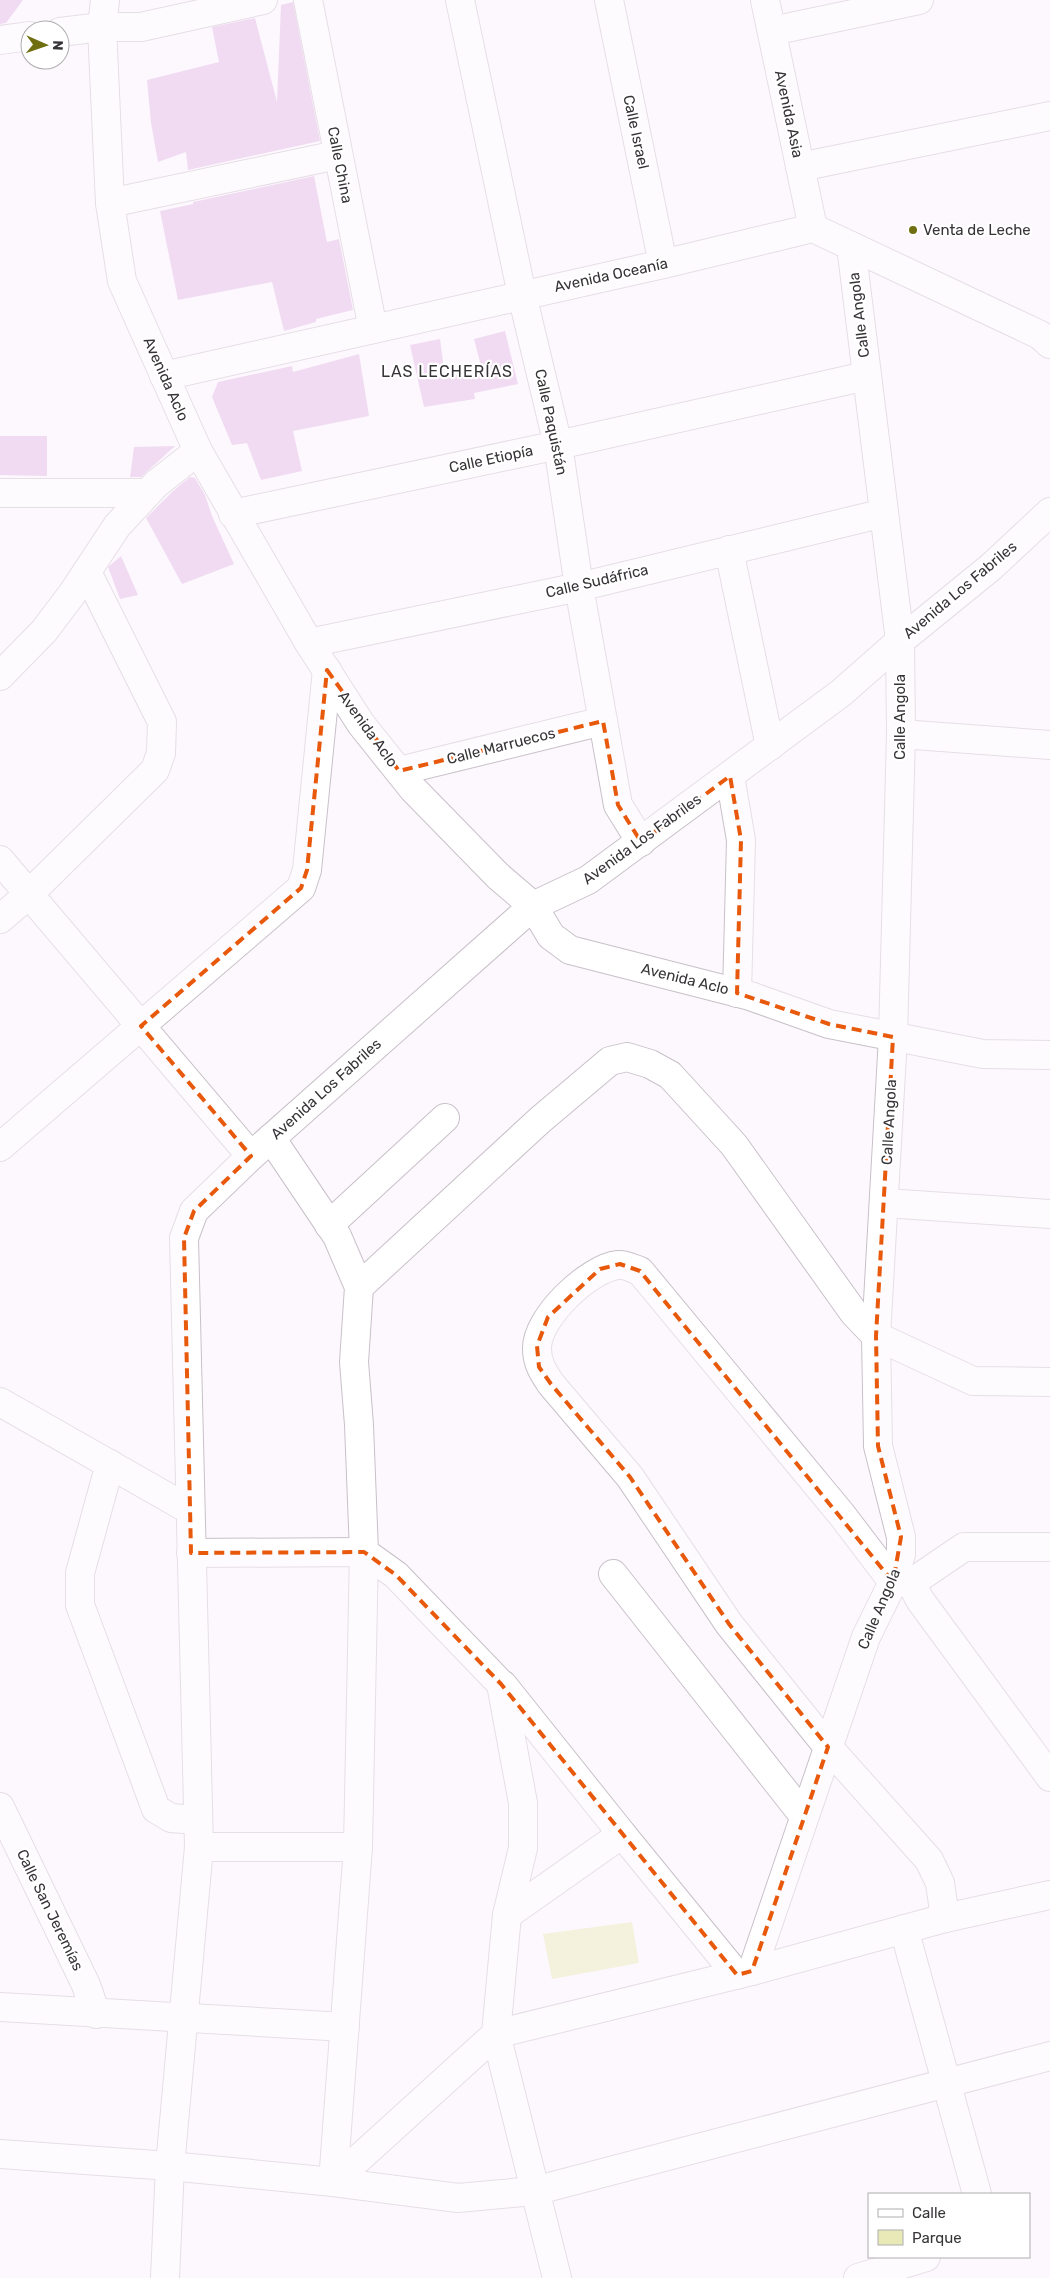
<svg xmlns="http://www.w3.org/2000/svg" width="1050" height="2278" font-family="Rubik,sans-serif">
  <rect width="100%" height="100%" fill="#fdf8fe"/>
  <polygon fill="#e8e9b7" points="632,1922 639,1963 552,1979 543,1934"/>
  <g fill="#e2b8e6">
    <polygon points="0,0 23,0 6,23 0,24"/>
    <polygon points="293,2 320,141 188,170 186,152 158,162 151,123 147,80 219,62 212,27 255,18 277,102 281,5"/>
    <polygon points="314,176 327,242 339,239 353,310 316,319 316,322 284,331 272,282 178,300 160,211 193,204 193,202"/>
    <polygon points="505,331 518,384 474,393 475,399 424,407 410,345 440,339 445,377 482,370 474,339"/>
    <polygon points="359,354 369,416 293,431 302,471 261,480 247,443 232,445 212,397 218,382 292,366 293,372"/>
    <polygon points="0,436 47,436 47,476 0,475"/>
    <polygon points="175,446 141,477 130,477 134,447"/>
    <polygon points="190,477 195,478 205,495 212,516 234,564 182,584 146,518 172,492"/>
    <polygon points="121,556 138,595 120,599 108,567"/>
  </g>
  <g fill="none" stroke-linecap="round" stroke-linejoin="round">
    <defs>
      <g id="minor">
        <polyline points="105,0 102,27 110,203 122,281 198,451 309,643 361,724 413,789 498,876 533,906 551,936 570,950 750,996 829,1024 983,1054 1050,1055"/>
        <polyline points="308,0 373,329"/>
        <polyline points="460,0 522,295 558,445 579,587 618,805 641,842"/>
        <polyline points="609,0 663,264"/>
        <polyline points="765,0 813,228"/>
        <polyline points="772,31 919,0"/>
        <polyline points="60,32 102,27 141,27 263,0"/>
        <polyline points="0,40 30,36"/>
        <polyline points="800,167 1050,116"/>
        <polyline points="110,203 337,155"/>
        <polyline points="164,376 663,264 813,228 1040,335 1050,344"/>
        <polyline points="0,493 147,493"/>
        <polyline points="233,514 558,445 866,376"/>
        <polyline points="729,550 770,746"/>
        <polyline points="309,643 579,587 884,513"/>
        <polyline points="0,676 44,631 72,594 117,526 156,484 198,451"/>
        <polyline points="901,734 1050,745"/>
        <polyline points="399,771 603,721"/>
        <polyline points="730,776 741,840 737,993"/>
        <polyline points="0,860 251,1156"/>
        <polyline points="0,919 28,895 155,770 161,753 162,722 87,572"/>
        <polyline points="271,1138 337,1236 359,1287 354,1362 359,1425 364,1552 358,1847 333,2182"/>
        <polyline points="0,1147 301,888 307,870 327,670"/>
        <polyline points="885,1203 1050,1214"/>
        <polyline points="329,1225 445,1118"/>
        <polyline points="359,1287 540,1120 610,1061 627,1057 650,1064 670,1075 734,1145 854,1313 876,1336 973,1381 1050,1382"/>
        <polyline points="0,1402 190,1510"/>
        <polyline points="110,1464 80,1573 80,1605 156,1809 171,1818 198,1820"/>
        <polyline points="191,1553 364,1552 396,1575 501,1684 523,1803 523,1848 507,1915 496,2034 557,2278"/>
        <polyline points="613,1574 804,1816"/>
        <polyline points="911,1583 920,1600 1050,1777"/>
        <polyline points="503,1685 622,1834 507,1915"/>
        <polyline points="0,1807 86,1985 96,2014"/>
        <polyline points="622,1834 737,1975"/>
        <polyline points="199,1847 358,1847"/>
        <path d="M945 1918 940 1883 929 1860 828 1747 729 1624 630 1477 551 1384C543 1372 537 1363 537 1349 536 1318 589 1268 618 1265 625 1264 634 1269 640 1271L842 1515 893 1582 911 1583 964 1547H1050"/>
        <polyline points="904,1929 977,2194"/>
        <polyline points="752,1971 866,1637 893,1582 901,1554 901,1537 878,1446 876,1336 893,1037 901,734 900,641 851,246"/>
        <polyline points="0,2007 345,2027"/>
        <polyline points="0,2154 170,2166 333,2182 458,2198 534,2191 1050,2056"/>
        <polyline points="333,2182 496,2034 752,1971 945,1918 1050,1895"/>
        <polyline points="165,2278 170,2166 199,1847 184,1238 194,1211 251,1156 533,906 588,880 841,693 900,641 991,567 1050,512"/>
        <polyline points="858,2278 926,2257"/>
      </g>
    </defs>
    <use href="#minor" stroke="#c9c0c9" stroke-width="30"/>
    <use href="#minor" stroke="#fff" stroke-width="28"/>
  </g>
  <path d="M0 0H1050V2278H0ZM327 670 399 771 603 721 618 805 641 842 730 776 741 840 737 993 829 1024 893 1037 876 1336 878 1446 901 1537 893 1582 640 1271 620 1264 600 1269 548 1317 537 1346 539 1367 551 1384 630 1477 729 1624 828 1747 752 1971 737 1975 501 1684 396 1575 364 1552 191 1553 184 1238 194 1211 251 1156 141 1026 301 888 307 870Z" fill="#fdf8fe" fill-opacity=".55" fill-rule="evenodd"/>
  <path fill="none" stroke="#e8590c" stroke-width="4" stroke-dasharray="10 6" stroke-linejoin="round" d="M327 670 399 771 603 721 618 805 641 842 730 776 741 840 737 993 829 1024 893 1037 876 1336 878 1446 901 1537 893 1582 640 1271 620 1264 600 1269 548 1317 537 1346 539 1367 551 1384 630 1477 729 1624 828 1747 752 1971 737 1975 501 1684 396 1575 364 1552 191 1553 184 1238 194 1211 251 1156 141 1026 301 888 307 870Z"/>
  <circle fill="#6f6e10" stroke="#fff" stroke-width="2" cx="913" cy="230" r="5"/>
  <g text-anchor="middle" stroke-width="4.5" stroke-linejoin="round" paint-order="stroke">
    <g font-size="15" fill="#373437" stroke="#fff">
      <text transform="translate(789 114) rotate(78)" y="5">Avenida Asia</text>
      <text transform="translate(636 132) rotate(78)" y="5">Calle Israel</text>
      <text transform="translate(340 165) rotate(79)" y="5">Calle China</text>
      <text transform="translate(611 275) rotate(-12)" y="5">Avenida Oceanía</text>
      <text transform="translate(859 315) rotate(-97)" y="5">Calle Angola</text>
      <text transform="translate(166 379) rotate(66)" y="5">Avenida Aclo</text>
      <text transform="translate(551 422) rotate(78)" y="5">Calle Paquistán</text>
      <text transform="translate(491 459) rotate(-12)" y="5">Calle Etiopía</text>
      <text transform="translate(597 581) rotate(-13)" y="5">Calle Sudáfrica</text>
      <text transform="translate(960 590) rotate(-40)" y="5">Avenida Los Fabriles</text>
      <text transform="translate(900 717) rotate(-90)" y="5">Calle Angola</text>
      <text transform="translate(368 729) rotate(54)" y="5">Avenida Aclo</text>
      <text transform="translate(501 746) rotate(-14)" y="5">Calle Marruecos</text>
      <text transform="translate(642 839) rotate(-36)" y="5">Avenida Los Fabriles</text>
      <text transform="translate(685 979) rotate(14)" y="5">Avenida Aclo</text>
      <text transform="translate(326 1089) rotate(-42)" y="5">Avenida Los Fabriles</text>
      <text transform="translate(889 1122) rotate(-87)" y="5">Calle Angola</text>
      <text transform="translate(879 1609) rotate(-67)" y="5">Calle Angola</text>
      <text transform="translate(50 1910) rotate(64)" y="5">Calle San Jeremías</text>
    </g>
    <g font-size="15" fill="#373437" stroke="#fff" text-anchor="start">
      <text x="923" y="235">Venta de Leche</text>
    </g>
    <g font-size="16" letter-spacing="1" fill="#373437" stroke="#fff">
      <text x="447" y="377">LAS LECHERÍAS</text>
    </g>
  </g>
  <rect x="868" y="2193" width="162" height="65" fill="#ffffff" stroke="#afaeaf"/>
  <rect x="878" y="2209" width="25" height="8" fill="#ffffff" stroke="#afaeaf"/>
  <text x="912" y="2218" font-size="15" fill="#373437">Calle</text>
  <rect x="878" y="2230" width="25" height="15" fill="#e8e9b7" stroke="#afaeaf"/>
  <text x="912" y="2243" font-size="15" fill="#373437">Parque</text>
  <g transform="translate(45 45) rotate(92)"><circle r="24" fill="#ffffff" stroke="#afaeaf"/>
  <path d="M0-4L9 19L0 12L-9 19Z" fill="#6f6e10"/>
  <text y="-8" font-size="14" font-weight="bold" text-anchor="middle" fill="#373437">N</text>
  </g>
</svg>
